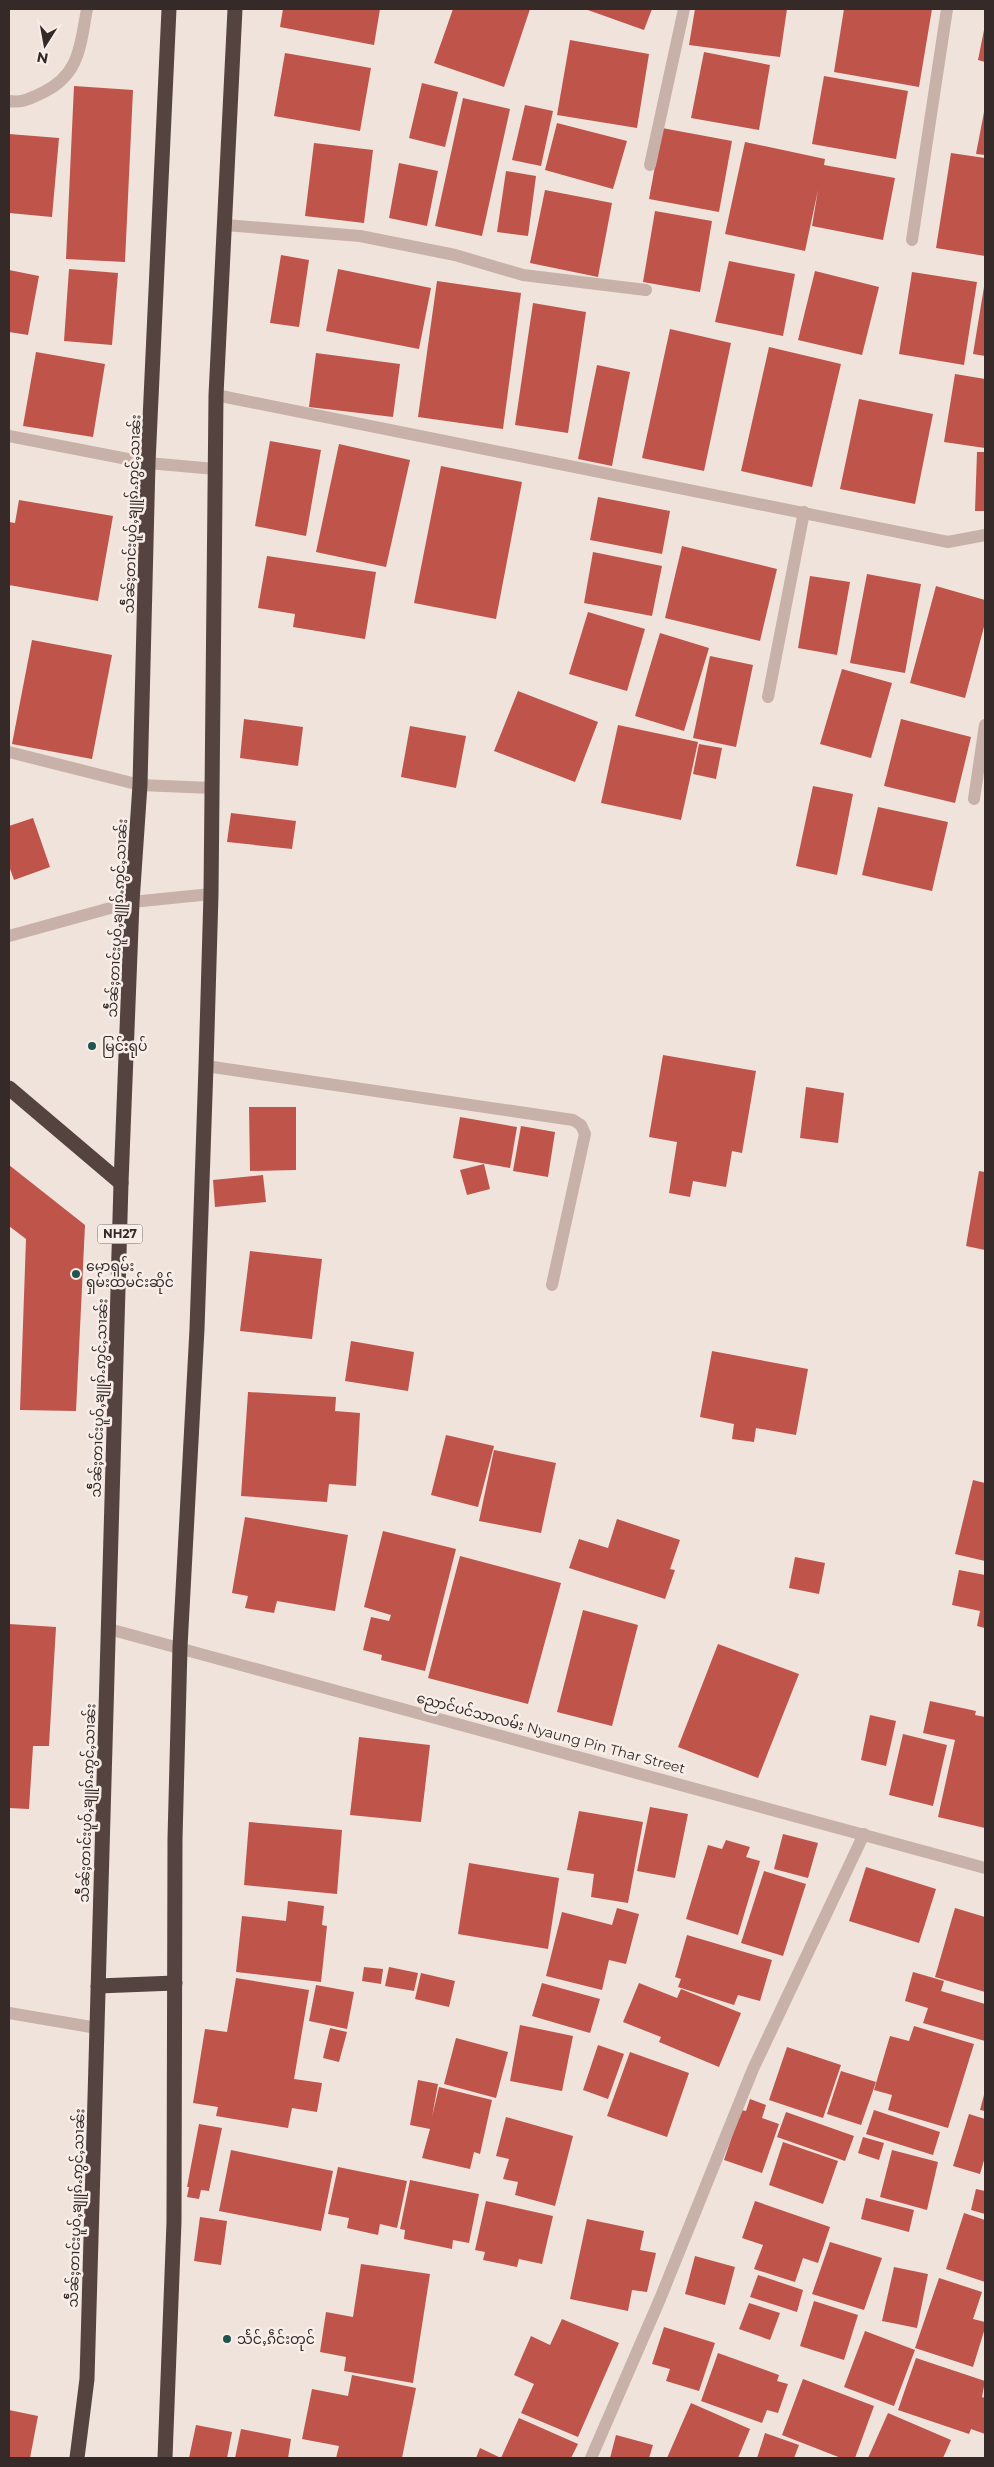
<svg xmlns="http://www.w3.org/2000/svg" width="994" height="2467" font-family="Montserrat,'Noto Sans Myanmar',sans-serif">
  <rect width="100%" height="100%" fill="#f0e3dc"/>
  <g fill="#bf544b">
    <polygon points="283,9 380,9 374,45 280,27"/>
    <polygon points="453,9 530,9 504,87 434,63"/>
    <polygon points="585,9 652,9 644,30"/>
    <polygon points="695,9 787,9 780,57 689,45"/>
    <polygon points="844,9 932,9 919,87 834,72"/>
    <polygon points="984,30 985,30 985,62 978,60"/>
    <polygon points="570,40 649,54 637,128 557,115"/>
    <polygon points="704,52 770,65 759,130 691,118"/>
    <polygon points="285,53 371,68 360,131 274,116"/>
    <polygon points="824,76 908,91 896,159 812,144"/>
    <polygon points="422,83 458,92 445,147 409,138"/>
    <polygon points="74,86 133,90 125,262 66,259"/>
    <polygon points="463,98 510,109 482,236 435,226"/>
    <polygon points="525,105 553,111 541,166 512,160"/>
    <polygon points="984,112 985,112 985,155 976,154"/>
    <polygon points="557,123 627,141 613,189 545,170"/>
    <polygon points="662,128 732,141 719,212 649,199"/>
    <polygon points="9,134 59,138 52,217 9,213"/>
    <polygon points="745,142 825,159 824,165 895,178 883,240 812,226 818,190 805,251 725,234"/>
    <polygon points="314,143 373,150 364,223 305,216"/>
    <polygon points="951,153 985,158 985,256 936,248"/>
    <polygon points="399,163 438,171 427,226 389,218"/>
    <polygon points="506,171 536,176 528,236 497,232"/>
    <polygon points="545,190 612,203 598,277 530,263"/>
    <polygon points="655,211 712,221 700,292 643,282"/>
    <polygon points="281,255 309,260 299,327 270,323"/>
    <polygon points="729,261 795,274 783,336 715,322"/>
    <polygon points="69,269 118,273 112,345 64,341"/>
    <polygon points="338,269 431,288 419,349 326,331"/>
    <polygon points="9,270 39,276 28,335 9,332"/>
    <polygon points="815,271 879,287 862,355 798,340"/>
    <polygon points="912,272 977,282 964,365 899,354"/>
    <polygon points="437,281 521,293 503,429 418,417"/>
    <polygon points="984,287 985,287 985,356 973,354"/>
    <polygon points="533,303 586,312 568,433 515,425"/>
    <polygon points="670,329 731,343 704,471 642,458"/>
    <polygon points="769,347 841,364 812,487 741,471"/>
    <polygon points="36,352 105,364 93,437 23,426"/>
    <polygon points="316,353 400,364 393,417 309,407"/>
    <polygon points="597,365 630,372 612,466 578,459"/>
    <polygon points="955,374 985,379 985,448 944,442"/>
    <polygon points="859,399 933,414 915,504 840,489"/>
    <polygon points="270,441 321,450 306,536 255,526"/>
    <polygon points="339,444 410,460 386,567 316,552"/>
    <polygon points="977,452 985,452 985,511 975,511"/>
    <polygon points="441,466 522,482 496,619 414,603"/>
    <polygon points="598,497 670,511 662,554 590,540"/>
    <polygon points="19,500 113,516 98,601 9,585 9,522 15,523"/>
    <polygon points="682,546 777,569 760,641 665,618"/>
    <polygon points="593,552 662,566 652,616 584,603"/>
    <polygon points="267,556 376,572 365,639 293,627 295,614 258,608"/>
    <polygon points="867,574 921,584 905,673 850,663"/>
    <polygon points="810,576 850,582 837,655 798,648"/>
    <polygon points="936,586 985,600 985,623 965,698 910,683"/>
    <polygon points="588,612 645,629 627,691 569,674"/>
    <polygon points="660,633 709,648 684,731 635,716"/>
    <polygon points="32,640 112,655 92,759 12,744"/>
    <polygon points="710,656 753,665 736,747 693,738"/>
    <polygon points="842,669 892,683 871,758 820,744"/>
    <polygon points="518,691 598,722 575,782 494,751"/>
    <polygon points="244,719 303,727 298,766 240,758"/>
    <polygon points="901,719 971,737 955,803 884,786"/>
    <polygon points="618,725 698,742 681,820 601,803"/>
    <polygon points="410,726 466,736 456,788 401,777"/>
    <polygon points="699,744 722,748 716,779 693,774"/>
    <polygon points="813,786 853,794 837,875 796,866"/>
    <polygon points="878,807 948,822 932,891 862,875"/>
    <polygon points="231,813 296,821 292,849 227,842"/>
    <polygon points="33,818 50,867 14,880 9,866 9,826"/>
    <polygon points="663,1055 756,1071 742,1153 732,1151 726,1187 693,1181 690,1197 669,1193 677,1142 649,1137"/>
    <polygon points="806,1087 844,1093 838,1143 800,1138"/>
    <polygon points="249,1107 296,1107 296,1170 250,1171"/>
    <polygon points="460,1117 517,1127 510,1168 453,1158"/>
    <polygon points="521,1126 555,1132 548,1177 513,1171"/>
    <polygon points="484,1164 490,1189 467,1195 460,1170"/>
    <polygon points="9,1165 85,1225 76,1411 20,1410 26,1239 9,1226"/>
    <polygon points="979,1171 985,1172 985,1250 966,1246"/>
    <polygon points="263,1175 266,1202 215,1207 213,1180"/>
    <polygon points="250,1251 322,1259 312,1339 240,1331"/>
    <polygon points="351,1341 414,1352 408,1391 345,1381"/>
    <polygon points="712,1351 808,1369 796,1435 756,1428 754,1442 732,1439 734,1424 700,1417"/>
    <polygon points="248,1392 336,1397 335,1411 360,1413 356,1486 329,1484 327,1502 241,1496"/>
    <polygon points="446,1435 494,1446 478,1507 431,1495"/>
    <polygon points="494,1450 556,1463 541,1533 479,1521"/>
    <polygon points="973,1480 985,1483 985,1561 955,1554"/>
    <polygon points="245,1517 348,1535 335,1611 277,1601 274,1613 245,1608 248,1596 232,1593"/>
    <polygon points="617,1519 680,1540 670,1569 675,1570 665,1599 569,1568 579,1539 608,1548"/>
    <polygon points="383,1531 456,1549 425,1671 381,1660 382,1655 363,1650 371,1617 389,1621 391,1615 364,1607"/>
    <polygon points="460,1556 561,1583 528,1704 428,1678"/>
    <polygon points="795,1557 825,1563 819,1594 789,1588"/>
    <polygon points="959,1570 985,1575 985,1628 977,1626 980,1611 952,1605"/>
    <polygon points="583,1610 638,1625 612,1726 557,1712"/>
    <polygon points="9,1624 56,1627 49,1746 33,1746 29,1809 9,1808"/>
    <polygon points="718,1644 799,1674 758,1778 678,1747"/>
    <polygon points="930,1701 976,1711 975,1715 985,1717 985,1828 938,1817 955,1740 923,1733"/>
    <polygon points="870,1715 896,1721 886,1766 861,1760"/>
    <polygon points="903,1734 947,1745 933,1806 889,1795"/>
    <polygon points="359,1737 430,1745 421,1822 350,1815"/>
    <polygon points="650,1807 688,1814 675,1878 637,1871"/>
    <polygon points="579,1811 643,1822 628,1903 591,1897 594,1874 567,1870"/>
    <polygon points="249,1822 342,1830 337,1894 244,1885"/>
    <polygon points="783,1834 818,1843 808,1878 774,1869"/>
    <polygon points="726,1840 750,1847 746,1857 760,1861 738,1935 686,1919 708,1845 722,1849"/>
    <polygon points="469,1863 559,1878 548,1949 458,1934"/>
    <polygon points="866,1867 936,1889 919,1943 849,1921"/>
    <polygon points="764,1871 806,1884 783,1956 741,1943"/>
    <polygon points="288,1901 324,1906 322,1925 327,1926 321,1982 236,1972 242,1916 286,1921"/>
    <polygon points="617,1908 639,1914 626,1964 609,1960 602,1990 546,1976 562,1912 612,1925"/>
    <polygon points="955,1908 985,1917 985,1992 935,1977"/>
    <polygon points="687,1935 772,1960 760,2001 738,1995 734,2005 678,1987 681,1979 675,1977"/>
    <polygon points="364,1967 383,1969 381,1984 362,1981"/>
    <polygon points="389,1967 418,1973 414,1991 385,1986"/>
    <polygon points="913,1972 944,1981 941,1991 985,2004 985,2041 923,2023 928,2008 905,2001"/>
    <polygon points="421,1973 455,1981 449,2007 415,1999"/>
    <polygon points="236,1978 309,1990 294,2079 322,2083 317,2112 292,2108 288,2128 216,2116 218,2107 193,2103 205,2029 227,2032"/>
    <polygon points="542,1983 600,1999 590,2033 532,2016"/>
    <polygon points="639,1983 677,1998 681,1989 741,2013 719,2067 659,2042 661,2037 623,2022"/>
    <polygon points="316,1985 354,1992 347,2029 309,2021"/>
    <polygon points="520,2025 573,2036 562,2091 510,2081"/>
    <polygon points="914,2026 974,2044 948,2128 888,2110 892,2095 874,2090 890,2036 909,2041"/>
    <polygon points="330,2028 347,2032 339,2062 323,2058"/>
    <polygon points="456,2038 508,2052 496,2098 444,2084"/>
    <polygon points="598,2045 624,2054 608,2099 583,2090"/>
    <polygon points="787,2047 841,2065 823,2118 769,2100"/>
    <polygon points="630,2052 689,2073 667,2137 607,2116"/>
    <polygon points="841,2071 876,2082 861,2125 827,2114"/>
    <polygon points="418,2080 438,2084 432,2117 439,2087 492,2100 480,2154 474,2152 470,2169 422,2158 430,2129 410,2125"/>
    <polygon points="985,2091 985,2111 980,2110"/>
    <polygon points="750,2099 766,2105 762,2118 779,2124 762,2173 724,2160 741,2110 746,2111"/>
    <polygon points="874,2110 940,2132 933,2155 866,2134"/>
    <polygon points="786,2112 854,2136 845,2161 777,2137"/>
    <polygon points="969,2114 985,2119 985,2157 980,2174 953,2166"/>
    <polygon points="506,2117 573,2136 555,2206 515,2195 518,2182 503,2179 509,2159 496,2156"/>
    <polygon points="199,2124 222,2128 209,2191 201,2190 199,2199 187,2197 189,2187 187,2187"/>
    <polygon points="863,2137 884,2143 879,2160 858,2153"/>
    <polygon points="783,2142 838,2161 823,2204 769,2185"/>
    <polygon points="231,2150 333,2171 321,2231 219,2211"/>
    <polygon points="892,2150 938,2162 927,2210 880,2197"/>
    <polygon points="338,2167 407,2181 397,2228 380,2224 378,2235 347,2228 349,2218 328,2214"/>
    <polygon points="410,2180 479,2194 469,2243 453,2240 452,2249 404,2239 405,2230 400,2229"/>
    <polygon points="976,2189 985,2191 985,2214 971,2210"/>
    <polygon points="866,2198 914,2210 909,2232 861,2219"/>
    <polygon points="486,2201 553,2216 542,2264 519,2259 517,2267 483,2260 485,2252 475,2250"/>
    <polygon points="755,2201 830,2227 818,2263 803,2258 795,2282 754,2269 763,2245 742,2238"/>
    <polygon points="964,2213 985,2220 985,2282 946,2269"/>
    <polygon points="200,2217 227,2221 221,2265 194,2261"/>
    <polygon points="587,2219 644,2231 640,2250 656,2253 647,2292 632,2290 628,2311 570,2299"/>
    <polygon points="830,2242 882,2258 864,2310 812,2294"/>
    <polygon points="695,2256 735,2267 725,2305 685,2294"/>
    <polygon points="361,2264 430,2274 413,2383 344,2371 346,2357 320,2352 326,2312 353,2317"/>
    <polygon points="894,2267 928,2274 917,2328 882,2321"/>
    <polygon points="758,2275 803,2290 797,2312 750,2297"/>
    <polygon points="939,2278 982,2292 973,2319 985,2322 985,2328 973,2367 915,2348"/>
    <polygon points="814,2301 858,2315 844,2360 800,2346"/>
    <polygon points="749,2303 780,2313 770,2340 739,2329"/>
    <polygon points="562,2319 619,2343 578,2437 521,2413 534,2384 514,2375 531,2336 550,2345"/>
    <polygon points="664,2327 715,2343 699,2391 666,2381 670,2369 652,2364"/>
    <polygon points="865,2331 915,2350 894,2406 844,2387"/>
    <polygon points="718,2353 779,2375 777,2381 788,2384 778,2413 767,2410 762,2423 701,2401"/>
    <polygon points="916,2358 985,2381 982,2397 985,2398 985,2434 971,2429 969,2434 898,2410"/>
    <polygon points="352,2375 416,2388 402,2458 336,2458 339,2446 302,2439 312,2389 348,2396"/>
    <polygon points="803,2379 874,2406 855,2458 841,2458 782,2435"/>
    <polygon points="691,2403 750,2429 738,2458 667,2458"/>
    <polygon points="9,2410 38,2416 30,2458 9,2458"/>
    <polygon points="888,2413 951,2440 943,2458 868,2458"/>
    <polygon points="519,2418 578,2444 571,2458 476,2458 480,2448 501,2458"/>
    <polygon points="196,2425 232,2432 227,2458 189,2458"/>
    <polygon points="241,2429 291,2439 288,2458 235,2458"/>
    <polygon points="765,2433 799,2445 794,2458 757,2458"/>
    <polygon points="616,2435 653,2445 649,2458 610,2458"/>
  </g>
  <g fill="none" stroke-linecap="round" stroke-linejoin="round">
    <g stroke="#c8b1a8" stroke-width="12">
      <path d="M9 101C22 103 29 99 42 93 80 75 80 46 87 9"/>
      <polyline points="650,165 684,9"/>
      <polyline points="225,225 360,236 455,255 523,275 646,290"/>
      <polyline points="912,240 947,9"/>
      <polyline points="216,395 948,542 985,535"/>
      <polyline points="9,436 148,463 215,469"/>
      <polyline points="768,697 804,512"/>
      <polyline points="9,752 140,785 212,788"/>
      <polyline points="974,799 985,725"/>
      <polyline points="9,936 132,902 211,894"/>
      <polyline points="206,1066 573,1120 581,1125 585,1134 552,1285"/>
      <polyline points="109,1629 985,1868"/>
      <polyline points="9,2013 97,2028"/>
      <polyline points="591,2458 660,2299 753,2069 864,1834"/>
    </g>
    <g stroke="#554340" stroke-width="15">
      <polyline points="9,1088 121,1183"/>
      <polyline points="98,1986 175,1983"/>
      <polyline points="77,2458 87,2379 121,1183 132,902 140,785 148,463 169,9"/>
      <polyline points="165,2458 174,2222 175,1839 180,1647 197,1329 206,1066 211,894 216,395 235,9"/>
    </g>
  </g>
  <g fill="#20544f" stroke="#f8eee8" stroke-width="2">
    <circle cx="92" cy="1046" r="5"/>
    <circle cx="76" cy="1274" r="5"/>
    <circle cx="227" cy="2339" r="5"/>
  </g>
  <g text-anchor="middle" stroke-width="5" stroke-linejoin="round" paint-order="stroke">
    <rect fill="#f8eee8" stroke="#706562" stroke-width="1" x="97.5" y="1224.5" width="45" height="19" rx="4"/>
    <g font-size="12" font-weight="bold" fill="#352a28">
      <text x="120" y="1238">NH27</text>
    </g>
    <g font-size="14" fill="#352a28" stroke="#f8eee8">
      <text transform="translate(132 514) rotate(-88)" y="5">သဵႅၼ်ႈတၢင်းပူဝ်ႇၶျူၵ်ႉဢွင်ႇသၢၼ်း</text>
      <text transform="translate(117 918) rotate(-87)" y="5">သဵႅၼ်ႈတၢင်းပူဝ်ႇၶျူၵ်ႉဢွင်ႇသၢၼ်း</text>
      <text transform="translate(99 1398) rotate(-88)" y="5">သဵႅၼ်ႈတၢင်းပူဝ်ႇၶျူၵ်ႉဢွင်ႇသၢၼ်း</text>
      <text transform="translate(551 1733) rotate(15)" y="5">ညောင်ပင်သာလမ်း Nyaung Pin Thar Street</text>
      <text transform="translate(87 1803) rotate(-88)" y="5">သဵႅၼ်ႈတၢင်းပူဝ်ႇၶျူၵ်ႉဢွင်ႇသၢၼ်း</text>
      <text transform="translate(76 2208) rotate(-88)" y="5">သဵႅၼ်ႈတၢင်းပူဝ်ႇၶျူၵ်ႉဢွင်ႇသၢၼ်း</text>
    </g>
    <g font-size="14" fill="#352a28" stroke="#f8eee8" text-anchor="start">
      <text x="102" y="1051">မြင်းရုပ်</text>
      <text x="86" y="1271">မောရှမ်း<tspan x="86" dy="16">ရှမ်းထမင်းဆိုင်</tspan></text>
      <text x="237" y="2344">သႅင်ႇၵဵင်းတုင်</text>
    </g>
  </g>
  <rect width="994" height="2467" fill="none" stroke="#352a28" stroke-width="20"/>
  <g transform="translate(45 45) rotate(191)" stroke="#f8eee8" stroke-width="4" paint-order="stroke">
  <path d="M0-4L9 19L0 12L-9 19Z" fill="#352a28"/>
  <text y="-8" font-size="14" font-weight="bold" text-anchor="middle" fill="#352a28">N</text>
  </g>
</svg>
